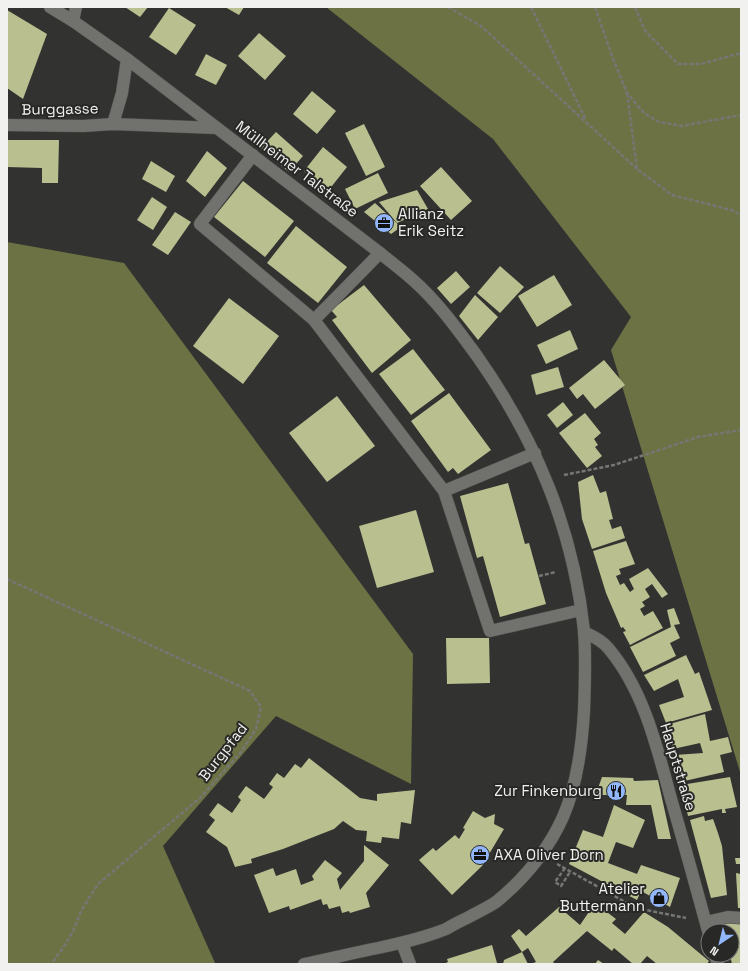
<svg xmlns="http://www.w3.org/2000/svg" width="748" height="971" font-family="'Space Grotesk',sans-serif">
  <rect width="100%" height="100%" fill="#323330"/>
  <g fill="#6d7245">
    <polygon points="326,7 741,7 741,775 611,350 631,317 493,139"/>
    <polygon points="7,242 124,263 413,654 411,784 276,716 163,846 215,963 211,964 7,964"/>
  </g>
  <g fill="#babf90">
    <polygon points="125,7 148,7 140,17"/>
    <polygon points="225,7 244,7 239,15"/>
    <polygon points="169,8 196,25 176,55 149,37"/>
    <polygon points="7,10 47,34 23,99 7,88"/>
    <polygon points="259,33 286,56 265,80 238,56"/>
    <polygon points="206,54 227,65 216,85 195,75"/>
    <polygon points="312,91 336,111 317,134 293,114"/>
    <polygon points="364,124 385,167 366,176 345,133"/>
    <polygon points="276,132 303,156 289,172 261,148"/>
    <polygon points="7,140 59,140 58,183 42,183 42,168 7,167"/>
    <polygon points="323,147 347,167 328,191 304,171"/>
    <polygon points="207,151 227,168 205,197 186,181"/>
    <polygon points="151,161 175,176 166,192 142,179"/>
    <polygon points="441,167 472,201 451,220 420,186"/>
    <polygon points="378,173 388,193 355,209 345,189"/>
    <polygon points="243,181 294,221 265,257 214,217"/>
    <polygon points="417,190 428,209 397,223 379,202"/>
    <polygon points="152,197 167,207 153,230 137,220"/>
    <polygon points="375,203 401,227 391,234 364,212"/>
    <polygon points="175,212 191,222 168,255 152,245"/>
    <polygon points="296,226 347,267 318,303 267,263"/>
    <polygon points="500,266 524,287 500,313 477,293"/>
    <polygon points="456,271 470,287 451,304 437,288"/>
    <polygon points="554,275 572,305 537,327 518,296"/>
    <polygon points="364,285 411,340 372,373 332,320 337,317 331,310"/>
    <polygon points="475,295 498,317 478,340 459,316"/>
    <polygon points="229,298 279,336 243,384 193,346"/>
    <polygon points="570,330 578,349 546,364 537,345"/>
    <polygon points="413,349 445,390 411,415 379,374"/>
    <polygon points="604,360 625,385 595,409 583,394 577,399 569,388"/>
    <polygon points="558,367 564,387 536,395 531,375"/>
    <polygon points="449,393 491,450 458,474 453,468 448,472 411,421"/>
    <polygon points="337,396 375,446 327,482 289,433"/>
    <polygon points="563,402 573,415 557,428 547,415"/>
    <polygon points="585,413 601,433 594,439 598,445 595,447 602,456 587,468 559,433"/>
    <polygon points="593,475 600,493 606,491 613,519 609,520 612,529 621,526 625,538 592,549 582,519 578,482"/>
    <polygon points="508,483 525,544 529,543 546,604 500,617 483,556 477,558 460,496"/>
    <polygon points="416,510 434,572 377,588 359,526"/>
    <polygon points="626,541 635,564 619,569 621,574 616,576 620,585 624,583 630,592 634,589 629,579 648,568 668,594 662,598 652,584 645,589 650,597 642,602 645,606 640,609 644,616 653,611 663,628 630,645 623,632 626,631 623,627 621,628 606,593 593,551"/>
    <polygon points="674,608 680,624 674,625 680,638 670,643 676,656 643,672 630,647 671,627 667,610"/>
    <polygon points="446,638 489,638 490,683 447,684"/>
    <polygon points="686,655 695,674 699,672 712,710 666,723 659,705 684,697 678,679 654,691 644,675"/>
    <polygon points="705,714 710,741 728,737 732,752 720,755 724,772 680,782 675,755 703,753 700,743 673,749 666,725"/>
    <polygon points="309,758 360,798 377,801 377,794 415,790 411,824 401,822 399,839 382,837 381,843 366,841 367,831 356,830 343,821 334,829 283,849 251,859 252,863 235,867 227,847 206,832 215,820 209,815 218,803 232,813 241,800 238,797 246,786 264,799 273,787 269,784 277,773 284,778 295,764 301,768"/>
    <polygon points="602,777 633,778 634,781 658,780 671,839 658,839 651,805 626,805 627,795 602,795 596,794"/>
    <polygon points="730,777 737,807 725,809 726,813 722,813 722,809 688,816 681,785"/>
    <polygon points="614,805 645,820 633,848 616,842 608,863 637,874 641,865 680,878 670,907 641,891 637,900 569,864 583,830 603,837"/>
    <polygon points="473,811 485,818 495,814 494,824 504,829 482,866 452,895 419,860 433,848 436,851 455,835 459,839 465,829 463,828"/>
    <polygon points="704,816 705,821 713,819 718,833 722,846 727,895 711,898 690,820"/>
    <polygon points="364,845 389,865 366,893 370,907 350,913 349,911 342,913 340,906 329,909 327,904 323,905 321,899 290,910 289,906 269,913 254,875 273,868 276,876 296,869 301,885 314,880 312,876 325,860 342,873 337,879 340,890 364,861"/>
    <polygon points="735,858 741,858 741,864 736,864"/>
    <polygon points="736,873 741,874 741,908 738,908"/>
    <polygon points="595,903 616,919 612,923 625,934 644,912 668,927 709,961 707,964 657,964 647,956 640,964 633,964 614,948 612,951 587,931 553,962 555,964 530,964 536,962 528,948 522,952 511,936 519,929 526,936 559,907 580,925"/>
    <polygon points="726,922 741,922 741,964 732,964 730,955 732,955 732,931 725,931 724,925"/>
    <polygon points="492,945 497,963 493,964 443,964 448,962 447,959"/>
    <polygon points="522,952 528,964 503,964 504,960"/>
    <polygon points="598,960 604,964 595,964"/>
  </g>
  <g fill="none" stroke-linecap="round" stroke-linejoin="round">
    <defs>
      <g id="lane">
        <polyline points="73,21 76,7"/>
        <polyline points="253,155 200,224 314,320 444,491 490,631 581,610"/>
        <polyline points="314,320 380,253"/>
        <polyline points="444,491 535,453"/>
      </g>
      <g id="street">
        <path d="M584 632C593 636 603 641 609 649 644 691 657 747 671 799 684 843 696 887 708 931"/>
        <polyline points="706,922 728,917 741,918"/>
        <polyline points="402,943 410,964"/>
        <polyline points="715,955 718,964"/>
      </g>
      <g id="secondary">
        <path d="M50 7 73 21 127 59 380 253C391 262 403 271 413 280 438 302 458 330 477 356 536 440 573 528 584 631 586 657 585 684 584 711 582 746 577 785 563 817 548 850 523 880 496 902 487 908 476 913 467 918 460 921 453 925 446 929 424 938 401 943 378 948 353 953 328 959 304 964"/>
        <polyline points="113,124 122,93 127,59"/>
        <polyline points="7,125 83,126 113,124 216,128"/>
      </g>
    </defs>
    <use href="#lane" stroke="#4e4e4c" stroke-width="13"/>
    <use href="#street" stroke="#4e4e4c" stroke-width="13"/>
    <use href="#secondary" stroke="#4e4e4c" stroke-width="13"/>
    <g stroke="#767774" stroke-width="2.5" stroke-dasharray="4 2" stroke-linecap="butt">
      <polyline points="448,7 481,26 637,169"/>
      <polyline points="531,7 586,120"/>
      <polyline points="595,7 612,56 627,93 644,113 659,122 682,126 741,115"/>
      <polyline points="635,7 645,31 678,64 701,64 741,53"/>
      <polyline points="627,93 637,169 672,195 735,211 741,217"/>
      <polyline points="564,475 614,465 698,437 741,430"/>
      <polyline points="539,576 556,572"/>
      <polyline points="7,579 250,691 261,707 256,729 241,752 201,797 98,884 81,911 73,931 63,948 51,964"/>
      <polyline points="557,864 636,908 686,918"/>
      <polyline points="565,868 555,882 561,886 570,872"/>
    </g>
    <use href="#lane" stroke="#71716e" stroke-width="12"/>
    <use href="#street" stroke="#71716e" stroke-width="12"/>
    <use href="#secondary" stroke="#71716e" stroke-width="12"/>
  </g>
  <defs>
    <symbol id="office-disc" viewBox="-11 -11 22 22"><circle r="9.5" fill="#93b7fd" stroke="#282926"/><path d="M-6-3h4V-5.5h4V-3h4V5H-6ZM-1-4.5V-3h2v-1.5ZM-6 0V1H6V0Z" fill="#111"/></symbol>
    <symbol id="restaurant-disc" viewBox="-11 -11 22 22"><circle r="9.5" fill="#93b7fd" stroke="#282926"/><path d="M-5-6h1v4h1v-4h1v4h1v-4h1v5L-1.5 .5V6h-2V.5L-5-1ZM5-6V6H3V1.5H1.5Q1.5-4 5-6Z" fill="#111"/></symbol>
    <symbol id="shop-disc" viewBox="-11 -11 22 22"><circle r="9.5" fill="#93b7fd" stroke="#282926"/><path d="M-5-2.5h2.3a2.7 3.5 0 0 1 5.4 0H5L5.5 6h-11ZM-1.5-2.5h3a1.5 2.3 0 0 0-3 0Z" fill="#111"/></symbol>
  </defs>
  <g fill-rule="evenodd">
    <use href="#office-disc" x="373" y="212" width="22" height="22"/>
    <use href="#restaurant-disc" x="605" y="780" width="22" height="22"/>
    <use href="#office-disc" x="469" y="844" width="22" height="22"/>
    <use href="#shop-disc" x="648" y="887" width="22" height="22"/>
  </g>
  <g text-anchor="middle" stroke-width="4" stroke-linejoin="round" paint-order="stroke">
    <g font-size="15" fill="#f1f2f0" stroke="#282926">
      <text transform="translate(60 109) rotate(-1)" y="5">Burggasse</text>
      <text transform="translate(297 169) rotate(37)" y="5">Müllheimer Talstraße</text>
      <text transform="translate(223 752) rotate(-52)" y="5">Burgpfad</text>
      <text transform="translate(678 767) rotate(73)" y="5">Hauptstraße</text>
    </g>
    <g font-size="15" fill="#f1f2f0" stroke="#282926" text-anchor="start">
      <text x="398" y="219">Allianz<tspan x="398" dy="17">Erik Seitz</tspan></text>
      <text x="602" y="796" text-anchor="end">Zur Finkenburg</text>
      <text x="494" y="860">AXA Oliver Dorn</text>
      <text x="645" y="894" text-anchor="end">Atelier<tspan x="645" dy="17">Buttermann</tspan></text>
    </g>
  </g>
  <rect width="748" height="971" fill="none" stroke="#f1f2f0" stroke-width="16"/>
  <g transform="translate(720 943) rotate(215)"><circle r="19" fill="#282926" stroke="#787977"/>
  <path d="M0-3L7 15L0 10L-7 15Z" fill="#93b7fd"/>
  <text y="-6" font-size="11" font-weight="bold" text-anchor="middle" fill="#f1f2f0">N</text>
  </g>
</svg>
